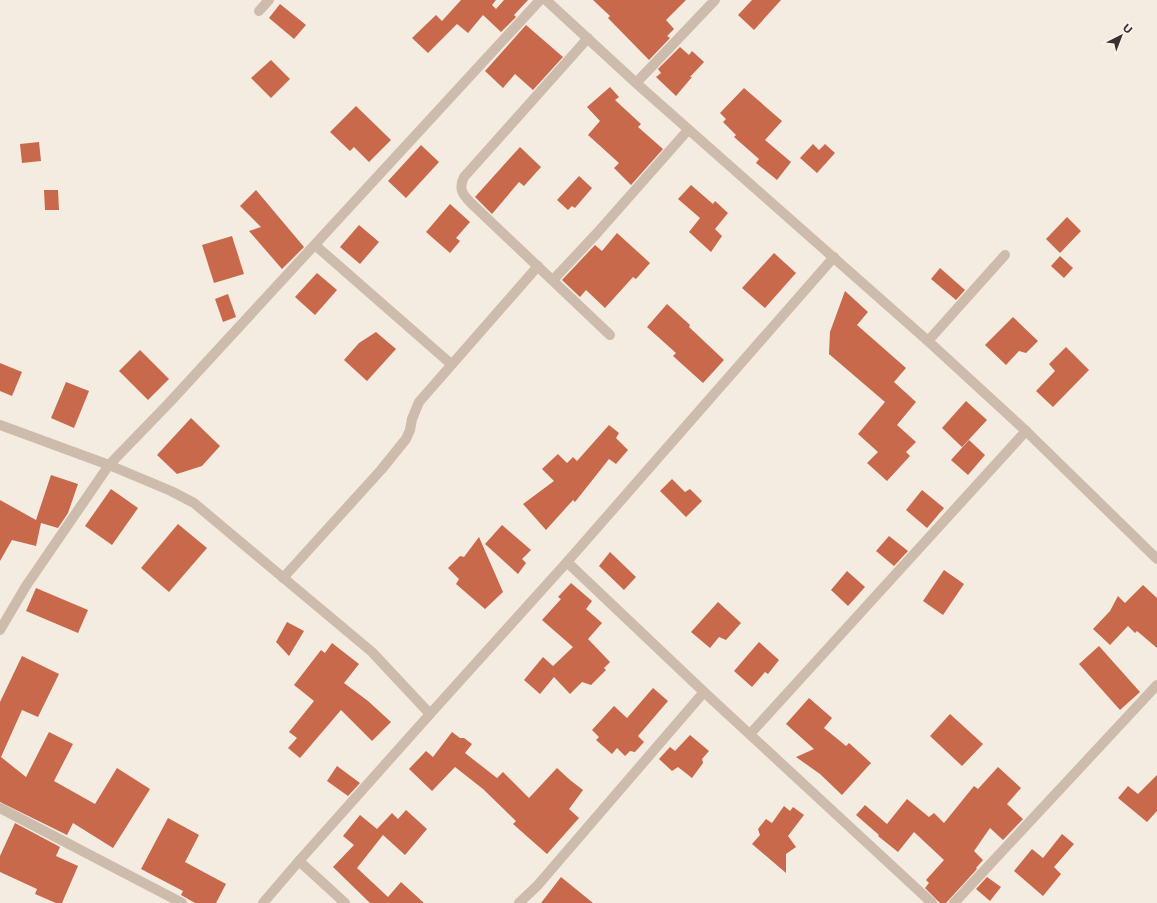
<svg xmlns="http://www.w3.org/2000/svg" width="1157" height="903" font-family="Montserrat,sans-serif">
  <rect width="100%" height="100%" fill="#f4ebe1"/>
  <g fill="#c8694b">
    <polygon points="461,0 496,0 492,5 496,9 504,0 528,0 514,15 516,17 501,32 483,15 468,33 457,24 428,53 412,38 436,15 442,21"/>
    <polygon points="593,0 686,0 666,20 674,29 667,36 670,38 649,60 608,18 610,16"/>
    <polygon points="752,0 781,0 754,30 738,15"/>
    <polygon points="280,4 306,25 294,39 269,18"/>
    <polygon points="526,25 563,57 533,90 515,74 503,88 485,71"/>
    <polygon points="680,47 689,55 692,51 704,62 690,77 692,77 676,96 656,77 661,73 658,69"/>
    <polygon points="271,60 290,79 271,98 251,78"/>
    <polygon points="610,87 619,97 615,100 641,124 638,127 663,149 631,185 614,168 619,163 588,135 600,121 587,107"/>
    <polygon points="744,88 782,121 765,140 791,162 777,180 756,163 759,159 734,137 736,135 723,122 726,119 720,113"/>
    <polygon points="356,106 391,140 369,162 354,147 350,151 330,132"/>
    <polygon points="39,142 41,161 22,163 20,144"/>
    <polygon points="813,144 819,150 825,144 835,153 817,173 800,158"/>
    <polygon points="421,145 439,162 406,198 388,181"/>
    <polygon points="520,147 541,167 524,186 519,182 492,214 475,197"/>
    <polygon points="579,176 592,188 575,208 572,206 568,210 557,200"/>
    <polygon points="691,185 713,204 715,201 728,213 715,229 722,236 711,252 689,232 700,218 678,199"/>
    <polygon points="44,190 58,190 59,210 45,210"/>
    <polygon points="256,190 304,247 282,269 249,231 261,227 240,206"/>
    <polygon points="450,204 470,222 456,238 460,241 450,253 426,232"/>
    <polygon points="1067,217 1081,231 1060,253 1046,239"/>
    <polygon points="359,225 379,242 360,264 340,247"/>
    <polygon points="617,233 650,263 636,279 633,277 605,308 586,290 580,297 562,280 595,245 602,251"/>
    <polygon points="232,236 244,274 214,283 202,245"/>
    <polygon points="774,253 796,273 765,308 742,288"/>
    <polygon points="1060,256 1073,268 1064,278 1051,266"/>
    <polygon points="940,268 965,290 956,300 931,279"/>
    <polygon points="317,273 337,290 315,315 295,297"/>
    <polygon points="845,291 868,312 857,325 906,368 894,382 916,402 897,425 916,442 906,452 910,456 887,481 867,463 878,452 858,434 885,402 829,354 830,332"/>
    <polygon points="228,294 236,317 223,322 215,299"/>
    <polygon points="667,304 690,325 689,327 724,360 703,383 673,356 676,353 647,327"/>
    <polygon points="1013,317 1038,341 1026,353 1019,351 1006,365 985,345"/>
    <polygon points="376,332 396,349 367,381 344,360 359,343"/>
    <polygon points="1066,347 1089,370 1053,407 1036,391 1055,371 1049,364"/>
    <polygon points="140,350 169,379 148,400 119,371"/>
    <polygon points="0,363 22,372 12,396 0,391"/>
    <polygon points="66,382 89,391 74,428 51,418"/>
    <polygon points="966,401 987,420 962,447 942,428"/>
    <polygon points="191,418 220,446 202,466 177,474 157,455"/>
    <polygon points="609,425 619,433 616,438 628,450 616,464 609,459 575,502 573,500 546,530 523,504 554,481 542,469 558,454 567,463 573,457 577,461"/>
    <polygon points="969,440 985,455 968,475 951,460"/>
    <polygon points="51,475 78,484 68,513 58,528 41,523 36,546 12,540 0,561 0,500 36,520"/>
    <polygon points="672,479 685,492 690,489 702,501 686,517 660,491"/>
    <polygon points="111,489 138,508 112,545 85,526"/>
    <polygon points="922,490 944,508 927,528 906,510"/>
    <polygon points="178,524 207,548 169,592 141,568"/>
    <polygon points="502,525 531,550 522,559 526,563 518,574 485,544"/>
    <polygon points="889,536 908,551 894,566 876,551"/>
    <polygon points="479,537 503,592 485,609 456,584 459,579 448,568 460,556 464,557"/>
    <polygon points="610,552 636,577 624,590 599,566"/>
    <polygon points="944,570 964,584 943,615 923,601"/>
    <polygon points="847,571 865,587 848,606 831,590"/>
    <polygon points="571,583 592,601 586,609 602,623 588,639 610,662 604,668 606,670 591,685 582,682 570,694 554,677 540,694 524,680 543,657 553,666 573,647 542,620 561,599 558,597"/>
    <polygon points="1143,585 1157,598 1157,648 1137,631 1135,633 1128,626 1110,645 1093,629 1110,611 1118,596 1125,603"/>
    <polygon points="36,588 88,610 78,633 26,611"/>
    <polygon points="718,602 741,623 726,640 719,637 710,648 691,632"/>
    <polygon points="287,622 304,631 289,656 276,642"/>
    <polygon points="759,642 779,660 768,674 765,672 752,687 734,671"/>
    <polygon points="332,643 359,664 344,683 368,701 391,722 372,741 341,710 300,758 288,748 297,738 289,732 314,701 294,685 321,650 325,653"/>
    <polygon points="1099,646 1140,692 1120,710 1079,664"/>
    <polygon points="22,656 59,674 38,717 22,710 1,757 26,777 49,732 73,744 54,781 95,804 117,768 150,789 113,848 73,823 67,835 0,802 0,702"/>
    <polygon points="653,688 668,701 638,736 644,742 635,752 630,751 625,756 617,748 612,754 596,740 599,737 592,730 614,706 627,718"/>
    <polygon points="809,698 832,718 824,728 846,746 849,743 871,763 842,795 820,774 796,757 814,749 786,724"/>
    <polygon points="950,714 983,744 962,766 930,736"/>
    <polygon points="452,732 460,738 464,738 472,744 465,753 497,778 503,772 529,798 557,768 570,780 583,790 569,809 579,818 547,854 513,824 516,821 483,789 455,767 432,791 409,769 426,751 433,757"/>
    <polygon points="690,735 709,751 702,759 703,763 692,778 678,767 672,771 659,759 670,747 675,751"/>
    <polygon points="337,766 360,783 348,796 327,781"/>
    <polygon points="998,767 1021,788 1007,804 1023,819 1003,840 990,828 974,851 983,860 976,868 977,869 946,903 940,903 925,888 929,883 926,880 944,860 914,832 898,852 878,836 879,835 856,815 865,805 887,824 907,799 929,817 934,813 944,823 974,786 978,789"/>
    <polygon points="1157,775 1157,811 1147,822 1118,798 1128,786 1138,794"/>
    <polygon points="784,806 790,811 793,807 804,815 788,836 796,847 786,854 786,873 752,844 760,835 758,829 766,819 772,823"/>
    <polygon points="406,810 427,829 405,855 383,835 357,868 388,897 401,882 424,903 370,903 333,867 354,845 343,836 360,815 377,829 392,813 398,819"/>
    <polygon points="168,818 199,835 185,862 226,884 216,903 195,903 181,895 183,891 141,869"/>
    <polygon points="15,823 60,847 56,856 78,866 62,903 56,903 35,894 37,889 0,872 0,856"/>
    <polygon points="1062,834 1074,844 1054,867 1061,874 1043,896 1014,871 1032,849 1043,858"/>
    <polygon points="561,877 593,903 541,903"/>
    <polygon points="987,877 1001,887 990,901 976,889"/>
  </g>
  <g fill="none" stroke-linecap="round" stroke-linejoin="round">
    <g stroke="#cdbbac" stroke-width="10">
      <polyline points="546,0 636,83 928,341 1026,431 1157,559"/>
      <polyline points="259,11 269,0"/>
      <path d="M588 38 464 177C458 189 463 195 471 203L610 335"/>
      <polyline points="636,83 715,0"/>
      <polyline points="315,245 451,364"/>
      <polyline points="553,280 598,232 688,130"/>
      <polyline points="928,341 1005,255"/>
      <polyline points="0,425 109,465 171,491 194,503 372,652 430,714 567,562 834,257"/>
      <polyline points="567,562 704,692 932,903"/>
      <polyline points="283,578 381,470 406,439 410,430 412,419 419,402 538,266"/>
      <polyline points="0,630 26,586 109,465 169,403 540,0"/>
      <polyline points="750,734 1026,431"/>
      <polyline points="0,808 182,903"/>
      <polyline points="263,903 299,861"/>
      <polyline points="345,903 299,861 430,714"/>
      <polyline points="519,903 537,886 704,692"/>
      <polyline points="954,903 1157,685"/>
    </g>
  </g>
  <g transform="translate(1121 36) rotate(42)" stroke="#fbf5ee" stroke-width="3" paint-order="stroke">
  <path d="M0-3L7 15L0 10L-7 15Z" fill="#3b302b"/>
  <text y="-6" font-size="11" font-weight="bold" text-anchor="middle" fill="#3b302b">U</text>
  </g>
</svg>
